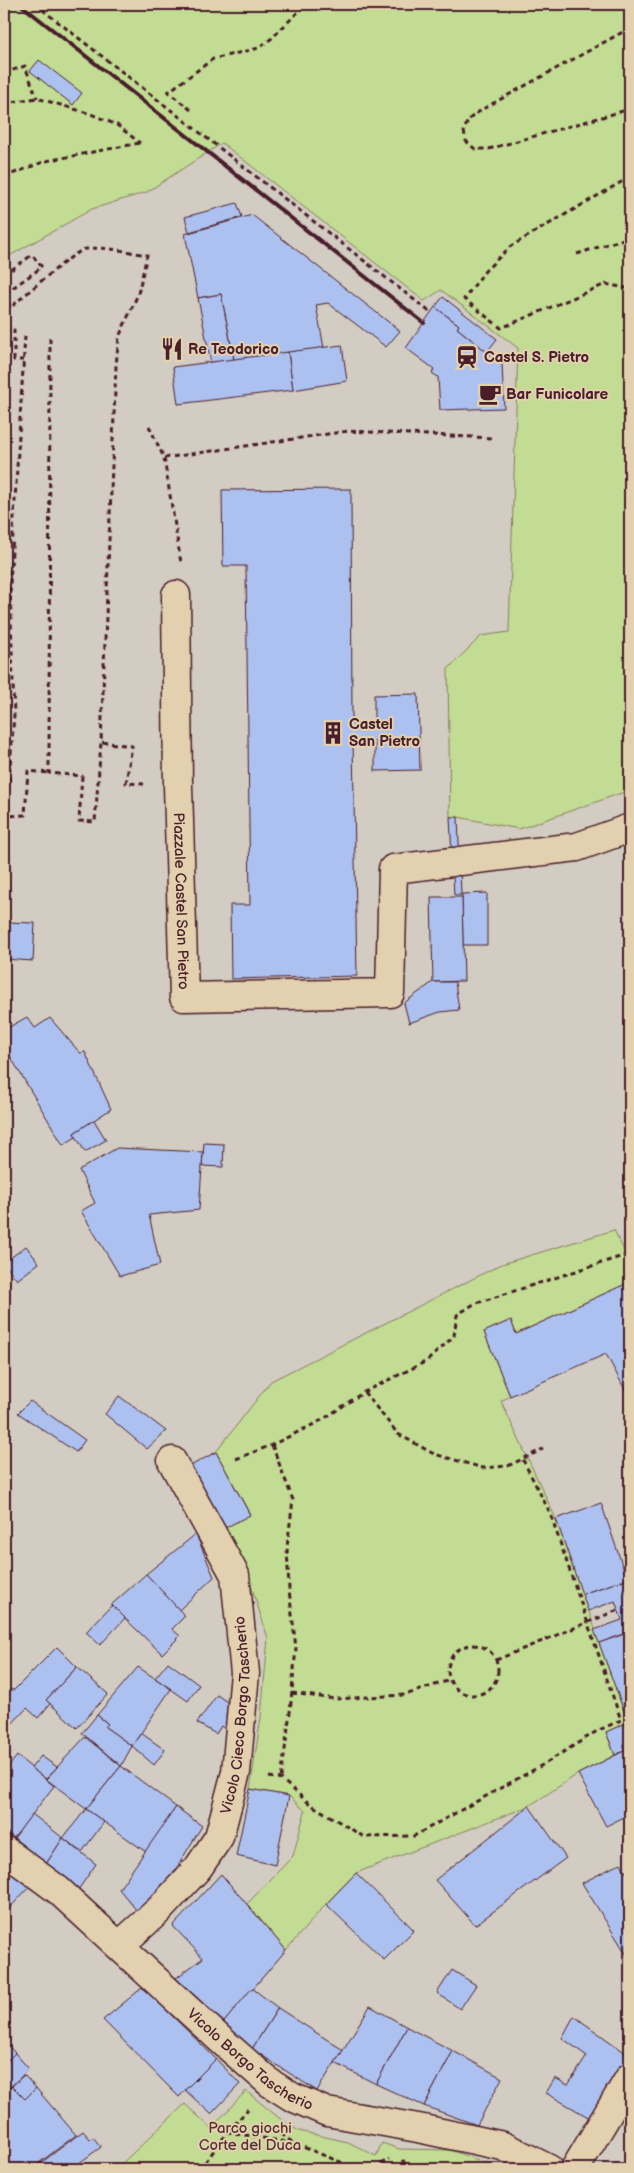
<svg xmlns="http://www.w3.org/2000/svg" width="634" height="2173" font-family="'Balsamiq Sans',sans-serif">
  <rect width="100%" height="100%" fill="#d2ccc2"/>
  <filter id="ink" filterUnits="userSpaceOnUse"><feTurbulence type="fractalNoise" baseFrequency=".02" numOctaves="2"/><feDisplacementMap in="SourceGraphic" scale="10" xChannelSelector="R" yChannelSelector="G"/><feConvolveMatrix kernelMatrix="1 2 1 2 8 2 1 2 1" color-interpolation-filters="sRGB"/></filter>
  <g filter="url(#ink)">
    <g fill="#c2dc93" stroke="#867e5f">
      <polygon points="4,4 630,4 630,790 519,829 458,817 450,817 448,669 481,636 509,632 518,348 441,290 424,301 222,143 147,192 92,209 4,259"/>
      <polygon points="614,1230 630,1263 630,1282 516,1334 511,1320 484,1332 510,1396 501,1401 556,1519 628,1722 606,1732 615,1755 578,1774 529,1806 356,1873 326,1904 286,1950 247,1904 293,1856 305,1811 289,1796 250,1789 261,1717 268,1638 250,1582 219,1531 250,1514 216,1452 271,1381 502,1264"/>
      <polygon points="246,2091 284,2122 299,2131 348,2142 376,2156 382,2143 399,2149 450,2150 503,2169 116,2169 185,2104 211,2128"/>
    </g>
    <g fill="#adc1f0" stroke="#4a1f2b">
      <polygon points="39,60 82,93 73,105 30,71"/>
      <polygon points="237,203 242,217 189,232 185,217"/>
      <polygon points="252,215 400,331 386,347 328,303 316,305 324,348 234,360 221,294 198,298 185,234"/>
      <polygon points="221,294 234,360 211,363 198,298"/>
      <polygon points="443,297 497,339 487,352 457,328 459,325 435,307"/>
      <polygon points="435,307 459,325 457,328 502,364 504,408 440,410 438,377 432,373 434,369 406,348"/>
      <polygon points="342,345 347,381 293,390 288,352"/>
      <polygon points="288,352 293,390 178,404 173,367"/>
      <polygon points="351,489 352,724 374,724 374,695 418,694 420,770 375,771 375,741 353,741 357,976 231,979 230,905 250,905 246,566 223,566 222,490"/>
      <polygon points="450,817 458,817 461,895 454,895"/>
      <polygon points="487,893 487,945 463,945 462,894"/>
      <polygon points="431,897 462,897 464,981 433,982"/>
      <polygon points="4,922 35,923 33,961 4,959"/>
      <polygon points="433,982 455,982 459,1010 440,1012 409,1023 404,1003"/>
      <polygon points="27,1017 35,1028 50,1018 80,1053 85,1052 111,1109 74,1133 76,1137 63,1145 4,1046 4,1030"/>
      <polygon points="94,1120 106,1140 85,1152 74,1133"/>
      <polygon points="204,1143 224,1144 223,1167 202,1166"/>
      <polygon points="117,1148 203,1152 199,1210 149,1215 160,1265 120,1276 81,1211 95,1203 79,1170"/>
      <polygon points="26,1246 39,1263 17,1280 4,1263"/>
      <polygon points="630,1282 630,1399 606,1354 510,1396 484,1332 511,1320 516,1334"/>
      <polygon points="119,1396 166,1431 147,1449 105,1414"/>
      <polygon points="30,1401 85,1440 76,1452 18,1413"/>
      <polygon points="216,1452 250,1515 219,1531 185,1469"/>
      <polygon points="601,1503 627,1579 582,1594 556,1519"/>
      <polygon points="196,1534 214,1577 179,1610 146,1574"/>
      <polygon points="146,1574 185,1616 172,1629 180,1636 162,1654 111,1605"/>
      <polygon points="627,1579 630,1586 630,1632 599,1643 594,1630 622,1620 615,1601 588,1611 582,1594"/>
      <polygon points="112,1605 125,1618 100,1645 86,1632"/>
      <polygon points="630,1632 630,1748 615,1755 606,1732 628,1722 599,1643"/>
      <polygon points="57,1647 77,1667 46,1700 50,1704 38,1718 27,1708 4,1732 4,1689 14,1690"/>
      <polygon points="168,1662 199,1685 188,1701 155,1678"/>
      <polygon points="77,1667 108,1694 77,1728 46,1700"/>
      <polygon points="138,1667 171,1689 132,1746 105,1727 108,1724 97,1715"/>
      <polygon points="217,1695 230,1704 225,1729 221,1726 216,1734 197,1723"/>
      <polygon points="97,1715 108,1724 105,1727 132,1746 121,1766 82,1733"/>
      <polygon points="141,1733 165,1750 154,1765 132,1746"/>
      <polygon points="85,1737 121,1766 86,1809 46,1779"/>
      <polygon points="630,1748 630,1814 606,1826 578,1774"/>
      <polygon points="17,1756 54,1786 14,1838 4,1830 4,1772"/>
      <polygon points="41,1756 57,1767 46,1779 31,1768"/>
      <polygon points="121,1766 176,1807 146,1852 86,1809"/>
      <polygon points="250,1789 289,1796 275,1865 236,1856"/>
      <polygon points="529,1806 566,1858 475,1925 435,1880"/>
      <polygon points="176,1807 202,1826 174,1872 138,1912 119,1889"/>
      <polygon points="86,1809 104,1822 82,1852 63,1838"/>
      <polygon points="32,1814 63,1838 46,1864 14,1838"/>
      <polygon points="63,1838 96,1864 78,1890 46,1864"/>
      <polygon points="621,1863 630,1880 630,1960 582,1883"/>
      <polygon points="4,1864 30,1886 4,1914"/>
      <polygon points="356,1873 414,1930 384,1960 326,1904"/>
      <polygon points="221,1874 286,1950 220,2027 172,1981 203,1958 173,1926"/>
      <polygon points="452,1970 476,1985 460,2009 437,1993"/>
      <polygon points="143,1987 216,2059 179,2097 103,2020"/>
      <polygon points="252,1988 278,2008 252,2049 220,2027"/>
      <polygon points="370,2006 407,2027 376,2084 335,2063"/>
      <polygon points="278,2008 343,2050 317,2091 252,2049"/>
      <polygon points="574,2016 630,2056 590,2118 546,2093 555,2078 568,2085 587,2056 562,2038"/>
      <polygon points="407,2027 453,2051 424,2106 376,2084"/>
      <polygon points="4,2041 15,2053 4,2064"/>
      <polygon points="453,2051 502,2078 477,2125 424,2106"/>
      <polygon points="15,2053 29,2069 4,2093 4,2064"/>
      <polygon points="216,2059 240,2084 211,2114 185,2090"/>
      <polygon points="24,2075 36,2088 25,2099 12,2086"/>
      <polygon points="12,2086 25,2099 36,2088 76,2135 31,2169 4,2169 4,2093"/>
      <polygon points="83,2131 90,2139 93,2137 101,2147 71,2169 33,2169"/>
    </g>
    <g fill="none" stroke-linecap="round" stroke-linejoin="round">
      <defs>
        <g id="minor">
          <path id="s1" d="M176 595 178 786 184 997 390 993 393 869 452 862"/>
          <polyline points="460,861 577,847 630,828"/>
          <path id="s2" d="M4 1850 58 1890 222 2041 270 2083 292 2097 327 2112 418 2128 503 2146 549 2169"/>
          <path id="s3" d="M120 1945 159 1910 198 1868 219 1837 236 1772 245 1673 235 1575 172 1461"/>
          <polyline points="575,2169 630,2077"/>
        </g>
      </defs>
      <use href="#minor" stroke="#4a1f2b" stroke-width="31"/>
      <g stroke="#4a1f2b" stroke-width="3" stroke-dasharray="5 4" stroke-linecap="butt">
        <polyline points="35,4 431,313"/>
        <polyline points="630,28 481,110 468,120 464,131 466,141 475,149 489,149 630,109"/>
        <polyline points="4,73 25,66 37,98"/>
        <polyline points="4,103 37,98 91,114 117,125 140,143"/>
        <polyline points="191,110 168,92 213,59 259,48 272,38 306,4"/>
        <polyline points="4,177 46,161 140,143"/>
        <polyline points="630,177 511,246 485,271 464,299 501,328 606,284 630,289"/>
        <polyline points="577,254 630,237"/>
        <polyline points="4,275 32,255 42,267 4,294"/>
        <path d="M4 295 10 308C22 298 75 250 86 249 106 246 128 252 147 255L138 294 119 337 116 365 101 742 132 746 126 783 144 784"/>
        <polyline points="4,331 14,330 14,360 23,360"/>
        <polyline points="25,336 10,583 14,716 6,816 25,815 28,771 49,773"/>
        <polyline points="50,338 49,773 82,776 79,821 95,822 101,742"/>
        <polyline points="149,426 164,458 181,563"/>
        <polyline points="164,458 348,431 492,438"/>
        <polyline points="364,1392 398,1434 434,1454 483,1468 508,1466 543,1449"/>
        <polyline points="272,1445 293,1500 287,1547 289,1590 296,1648 290,1712 281,1779"/>
        <polyline points="236,1459 272,1445 322,1420 364,1392 427,1361 454,1336 457,1315 474,1304 626,1255"/>
        <circle cx="473" cy="1670" r="25"/>
        <polyline points="496,1660 618,1610"/>
        <polyline points="292,1693 335,1699 405,1695 450,1680"/>
        <polyline points="269,1777 281,1779 310,1804 364,1837 414,1836 546,1763 597,1731 621,1720 550,1513 523,1460"/>
        <polyline points="274,2128 293,2143 358,2169"/>
        <polyline points="228,2132 248,2109"/>
        <polyline points="403,2160 409,2169"/>
        <polyline points="200,2169 228,2132 292,2143"/>
        <polyline points="373,2169 389,2159"/>
      </g>
      <use href="#minor" stroke="#e2d0ae" stroke-width="28"/>
      <polyline stroke="#4a1f2b" stroke-width="4" points="20,4 424,323"/>
    </g>
  </g>
  <defs>
    <symbol id="restaurant-bare" viewBox="-9 -9 18 18"><path d="M-5-6h1v4h1v-4h1v4h1v-4h1v5L-1.5 .5V6h-2V.5L-5-1ZM5-6V6H3V1.5H1.5Q1.5-4 5-6Z" fill="#4a1f2b" stroke="#e2d0ae" stroke-width="2.5" paint-order="stroke"/></symbol>
    <symbol id="station-bare" viewBox="-9 -9 18 18"><path d="M-3-6H3Q5-6 5-4V2Q5 4 3 4L4.5 6H3L1.5 4h-3L-3 6H-4.5L-3 4Q-5 4-5 2V-4Q-5-6-3-6ZM-3.5-4v3h7v-3ZM-3.5 1v1.5H-2V1ZM2 1v1.5H3.5V1Z" fill="#4a1f2b" stroke="#e2d0ae" stroke-width="2.5" paint-order="stroke"/></symbol>
    <symbol id="cafe-bare" viewBox="-9 -9 18 18"><path d="M-5.5-4.5H6V0H3Q3 3.5 0 3.5H-2.5Q-5.5 3.5-5.5 0ZM3-3.2v2h1.7v-2ZM-6 4.5H4V6H-6Z" fill="#4a1f2b" stroke="#e2d0ae" stroke-width="2.5" paint-order="stroke"/></symbol>
    <symbol id="building-bare" viewBox="-9 -9 18 18"><path d="M-4-6H4V6H1V3H-1V6H-4ZM-2.5-4.3h1.7v1.8h-1.7ZM.8-4.3h1.7v1.8H.8ZM-2.5-1h1.7V.8h-1.7ZM.8-1h1.7V.8H.8Z" fill="#4a1f2b" stroke="#e2d0ae" stroke-width="2.5" paint-order="stroke"/></symbol>
  </defs>
  <g fill-rule="evenodd">
    <use href="#restaurant-bare" x="156" y="333" width="32" height="32"/>
    <use href="#station-bare" x="451" y="341" width="32" height="32"/>
    <use href="#cafe-bare" x="474" y="378" width="32" height="32"/>
    <use href="#building-bare" x="317" y="717" width="32" height="32"/>
  </g>
  <g text-anchor="middle" stroke-width="4" stroke-linejoin="round" paint-order="stroke">
    <g font-size="15" font-weight="bold" fill="#4a1f2b" stroke="#e2d0ae" text-anchor="start">
      <text x="188" y="354">Re Teodorico</text>
      <text x="484" y="362">Castel S. Pietro</text>
      <text x="506" y="399">Bar Funicolare</text>
      <text x="349" y="729">Castel<tspan x="349" dy="17">San Pietro</tspan></text>
    </g>
    <g font-size="15" fill="#4a1f2b" stroke="#e2d0ae">
      <text dy="5" stroke="none"><textPath href="#s1" startOffset="306">Piazzale Castel San Pietro</textPath></text>
      <text dy="5" stroke="none"><textPath href="#s3" startOffset="271">Vicolo Cieco Borgo Tascherio</textPath></text>
      <text dy="5" stroke="none"><textPath href="#s2" startOffset="324">Vicolo Borgo Tascherio</textPath></text>
    </g>
    <g font-size="15" fill="#563235" stroke="#e2d0ae">
      <text x="250" y="2133">Parco giochi<tspan x="250" dy="17">Corte del Duca</tspan></text>
    </g>
  </g>
  <rect width="634" height="2173" fill="none" stroke="#e2d0ae" stroke-width="20"/>
  <rect x="10" y="10" width="614" height="2153" fill="none" stroke="#4a1f2b" stroke-width="2" filter="url(#ink)"/>
</svg>
